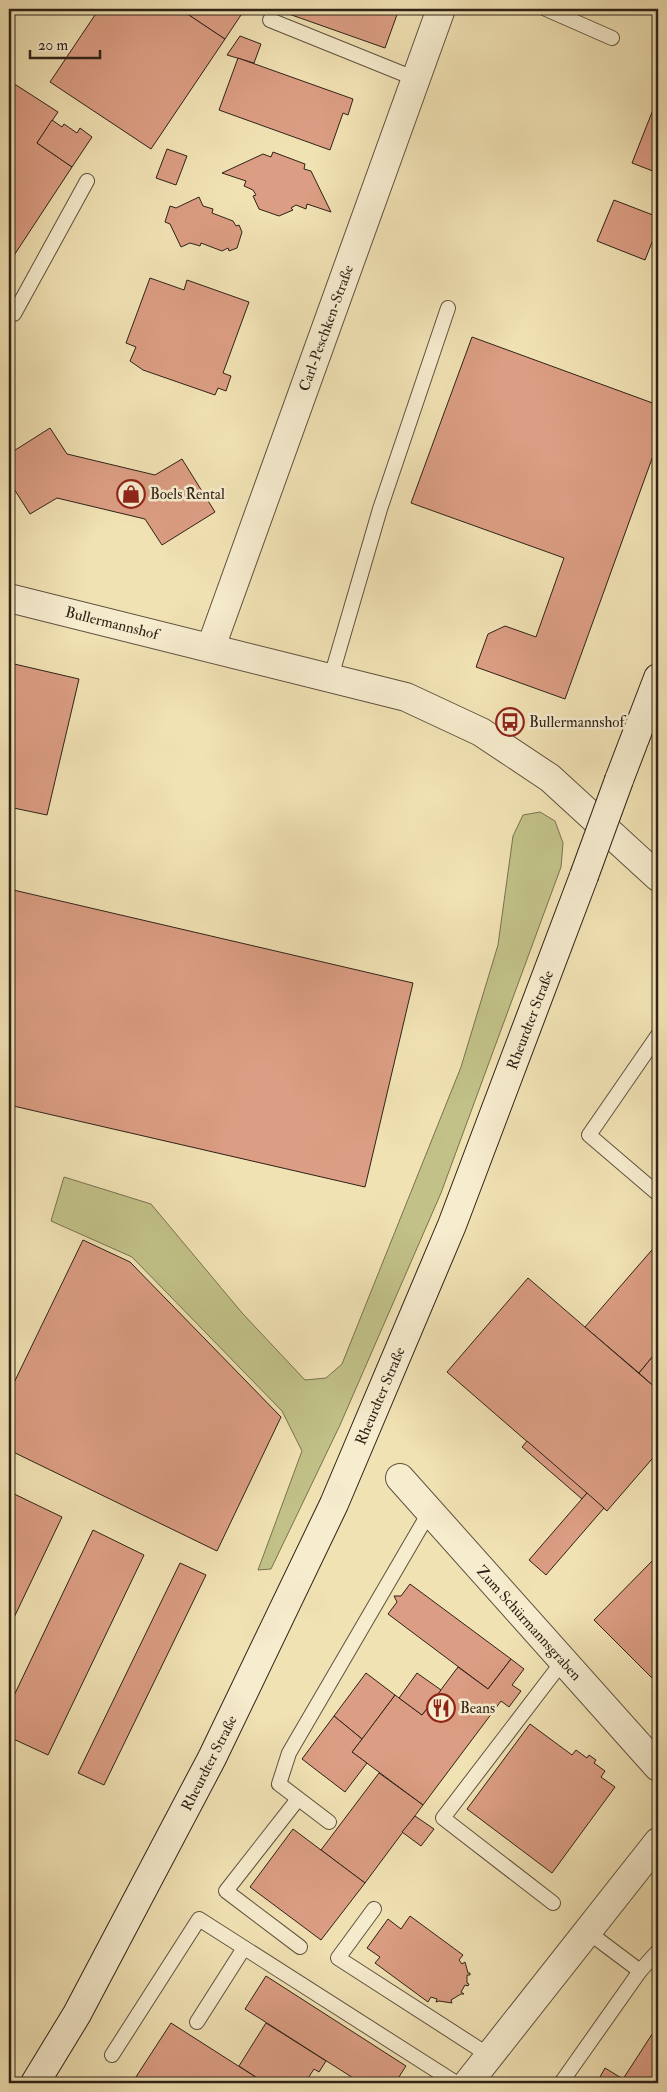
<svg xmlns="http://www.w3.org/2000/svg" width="667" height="2092" font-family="'IM FELL Double Pica',serif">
  <rect width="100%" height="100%" fill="#f1e2b4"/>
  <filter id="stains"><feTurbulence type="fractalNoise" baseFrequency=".004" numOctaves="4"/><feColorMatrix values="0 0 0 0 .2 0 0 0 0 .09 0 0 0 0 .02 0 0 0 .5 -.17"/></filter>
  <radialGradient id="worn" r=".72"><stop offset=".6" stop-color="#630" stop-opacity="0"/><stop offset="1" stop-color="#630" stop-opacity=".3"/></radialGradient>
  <polygon fill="#c1c188" stroke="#787250" points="540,812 555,821 563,843 561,867 441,1193 340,1425 271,1569 258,1570 302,1451 282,1411 132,1257 51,1221 64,1177 151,1204 243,1314 305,1380 326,1378 342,1364 461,1067 498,945 513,836 523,815"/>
  <g fill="#db9d83" stroke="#2e2217">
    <polygon points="99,9 180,9 225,39 151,149 50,82"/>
    <polygon points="180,9 245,9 225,39"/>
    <polygon points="287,9 399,9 385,48 286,13"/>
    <polygon points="240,36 261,44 254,63 227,55"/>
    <polygon points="238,58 353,99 348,115 343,113 330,150 219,110"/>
    <polygon points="16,85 58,112 37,143 72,167 9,263 9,86"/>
    <polygon points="658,97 658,173 632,163"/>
    <polygon points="52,120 62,127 64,124 77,133 80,128 92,137 72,167 37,143"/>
    <polygon points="167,149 187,156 176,185 156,178"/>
    <polygon points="273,152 305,164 304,169 311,171 331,212 307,204 306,209 296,205 291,208 293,210 279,216 259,209 253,196 256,195 253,190 244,186 246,181 222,173 263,154 271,157"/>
    <polygon points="199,197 203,206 213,209 212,213 233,221 236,226 239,225 242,232 237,248 229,251 228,248 222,251 201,243 200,246 190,243 181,247 170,224 165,222 170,206 176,208"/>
    <polygon points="614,200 658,217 658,227 645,260 597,241"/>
    <polygon points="150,278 184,290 187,280 249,302 223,373 231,376 226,391 218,388 215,395 143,370 130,361 136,347 126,343"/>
    <polygon points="472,337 658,405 658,442 565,699 476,667 488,634 505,626 536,637 564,558 411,503"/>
    <polygon points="50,428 67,454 155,475 182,459 215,512 162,545 145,519 57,498 30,514 9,481 9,454"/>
    <polygon points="10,663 79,679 47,815 9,807 9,670"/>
    <polygon points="9,889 413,983 365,1187 9,1105"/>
    <polygon points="83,1240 130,1262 281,1417 217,1551 9,1450 9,1393"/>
    <polygon points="658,1243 658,1350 639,1373 585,1327"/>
    <polygon points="528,1278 658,1390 658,1452 607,1511 447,1372"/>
    <polygon points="658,1350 658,1390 639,1373"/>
    <polygon points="527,1441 587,1493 582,1499 522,1447"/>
    <polygon points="10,1492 62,1517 9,1628 9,1495"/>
    <polygon points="587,1493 604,1508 546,1575 529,1560"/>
    <polygon points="93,1530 144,1555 48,1755 9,1737 9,1706"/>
    <polygon points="658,1555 658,1684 594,1620"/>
    <polygon points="180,1563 206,1575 104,1785 78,1773"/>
    <polygon points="410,1584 511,1659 488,1689 388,1614 397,1602 394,1596 401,1596"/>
    <polygon points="511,1659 524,1669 512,1685 521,1691 509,1707 501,1701 423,1805 352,1752 395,1695 422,1715 458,1667 488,1689"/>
    <polygon points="366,1673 395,1695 362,1739 334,1716"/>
    <polygon points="417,1673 441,1690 422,1715 399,1698"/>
    <polygon points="334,1716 362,1739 352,1752 367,1763 345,1792 302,1759"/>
    <polygon points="530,1724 572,1755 576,1750 587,1758 589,1755 596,1760 594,1763 605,1771 601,1777 615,1787 552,1873 467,1809"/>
    <polygon points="379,1773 423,1805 365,1883 321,1850"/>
    <polygon points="415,1816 434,1829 421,1846 402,1832"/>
    <polygon points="293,1829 365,1883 321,1940 250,1887"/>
    <polygon points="410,1916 463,1955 459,1960 462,1964 465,1962 468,1973 470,1973 470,1975 467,1975 467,1983 469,1984 468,1986 465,1985 461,1992 464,1994 461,1994 451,2000 452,2003 439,2001 436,2002 437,1999 431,1997 428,2002 375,1963 380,1957 367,1948 388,1919 401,1929"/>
    <polygon points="266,1976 406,2066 395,2083 361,2083 245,2009"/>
    <polygon points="171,2023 265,2083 132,2083"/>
    <polygon points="266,2023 326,2061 319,2072 314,2069 305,2083 265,2083 239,2066"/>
    <polygon points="658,2025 658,2083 620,2083 623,2079"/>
    <polygon points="605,2068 623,2079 620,2083 609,2083 600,2077"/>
  </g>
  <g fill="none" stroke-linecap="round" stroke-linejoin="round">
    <defs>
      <g id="service">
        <polyline points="546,9 612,38"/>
        <polyline points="270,20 416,79"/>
        <polyline points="9,312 14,314 87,181"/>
        <polyline points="331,677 380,509 448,308"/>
        <polyline points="658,1035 589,1135 658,1194"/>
        <polyline points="298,1799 226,1891 300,1947"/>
        <polyline points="329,1822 279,1784 289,1753 430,1511"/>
        <polyline points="553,1903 443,1818 563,1661"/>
        <polyline points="374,1909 338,1958 490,2056"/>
        <polyline points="588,1932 640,1971 658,1951"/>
        <polyline points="197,2022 244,1948"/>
        <polyline points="112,2055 199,1919 456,2083"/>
        <polyline points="561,2083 640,1971"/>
      </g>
      <g id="minor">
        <polyline points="9,598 406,697 481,732 550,778 658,877"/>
        <polyline points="211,647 441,9"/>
        <polyline points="400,1478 658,1767"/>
        <polyline points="468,2083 658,1842"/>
      </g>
      <g id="secondary">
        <polyline points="619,780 658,678"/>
        <polyline points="35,2083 77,2014 212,1758 334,1504 452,1225 584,876"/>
      </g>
    </defs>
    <use href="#service" stroke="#5f523e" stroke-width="16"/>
    <use href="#minor" stroke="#5f523e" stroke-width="30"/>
    <use href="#secondary" stroke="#2e2217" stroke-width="30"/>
    <use href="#service" stroke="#f6ecce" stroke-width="14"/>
    <use href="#minor" stroke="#f6ecce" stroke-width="28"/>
    <use href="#secondary" stroke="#f6ecce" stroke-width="28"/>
    <defs>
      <polyline id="secondary-bridge" points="584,876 619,780"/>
    </defs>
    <use href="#secondary-bridge" stroke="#2e2217" stroke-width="30" stroke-linecap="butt"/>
    <use href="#secondary-bridge" stroke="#f6ecce" stroke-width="28"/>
  </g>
  <defs>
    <symbol id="shop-ring" viewBox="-11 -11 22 22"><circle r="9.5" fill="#f6ecce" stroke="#8f2418" stroke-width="1.5"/><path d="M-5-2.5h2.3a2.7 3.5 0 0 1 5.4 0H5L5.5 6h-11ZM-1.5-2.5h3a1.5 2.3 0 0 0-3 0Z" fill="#8f2418"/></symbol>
    <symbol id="bus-ring" viewBox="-11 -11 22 22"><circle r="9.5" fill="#f6ecce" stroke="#8f2418" stroke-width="1.5"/><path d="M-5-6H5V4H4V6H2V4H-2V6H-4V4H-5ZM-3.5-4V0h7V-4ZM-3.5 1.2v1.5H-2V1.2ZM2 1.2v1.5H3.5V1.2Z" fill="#8f2418"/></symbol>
    <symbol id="restaurant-ring" viewBox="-11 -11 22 22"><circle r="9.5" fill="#f6ecce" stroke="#8f2418" stroke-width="1.5"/><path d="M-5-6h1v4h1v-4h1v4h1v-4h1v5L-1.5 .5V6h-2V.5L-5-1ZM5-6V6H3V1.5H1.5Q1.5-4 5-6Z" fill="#8f2418"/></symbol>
  </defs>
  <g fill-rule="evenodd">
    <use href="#shop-ring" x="115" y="478" width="32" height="32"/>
    <use href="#bus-ring" x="494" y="706" width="32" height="32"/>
    <use href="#restaurant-ring" x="425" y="1692" width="32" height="32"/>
  </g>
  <g text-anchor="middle" stroke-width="5" stroke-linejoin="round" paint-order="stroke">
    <g font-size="15" fill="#2e2217" stroke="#f6ecce">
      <text transform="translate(326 328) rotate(-70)" y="5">Carl-Peschken-Straße</text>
      <text transform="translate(112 623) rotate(14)" y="5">Bullermannshof</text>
      <text transform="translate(530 1020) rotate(-69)" y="5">Rheurdter Straße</text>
      <text transform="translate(380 1396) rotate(-67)" y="5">Rheurdter Straße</text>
      <text transform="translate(529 1623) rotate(48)" y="5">Zum Schürmannsgraben</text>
      <text transform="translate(209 1763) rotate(-63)" y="5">Rheurdter Straße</text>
    </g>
    <g font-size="15" fill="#2e2217" stroke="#f6ecce" text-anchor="start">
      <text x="150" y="499">Boels Rental</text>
      <text x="529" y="727">Bullermannshof</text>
      <text x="460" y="1713">Beans</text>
    </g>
  </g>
  <rect width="667" height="2092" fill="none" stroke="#f1e2b4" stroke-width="30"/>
  <rect x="10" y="10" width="647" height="2072" fill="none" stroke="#2e2217" stroke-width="2.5"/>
  <rect x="15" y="15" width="637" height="2062" fill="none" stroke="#2e2217"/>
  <path d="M30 50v8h70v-8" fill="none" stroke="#2e2217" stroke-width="2.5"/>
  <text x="38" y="50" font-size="15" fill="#2e2217" stroke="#f6ecce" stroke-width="4" paint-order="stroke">20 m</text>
  <rect width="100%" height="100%" filter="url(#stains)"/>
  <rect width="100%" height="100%" fill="url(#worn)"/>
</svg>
